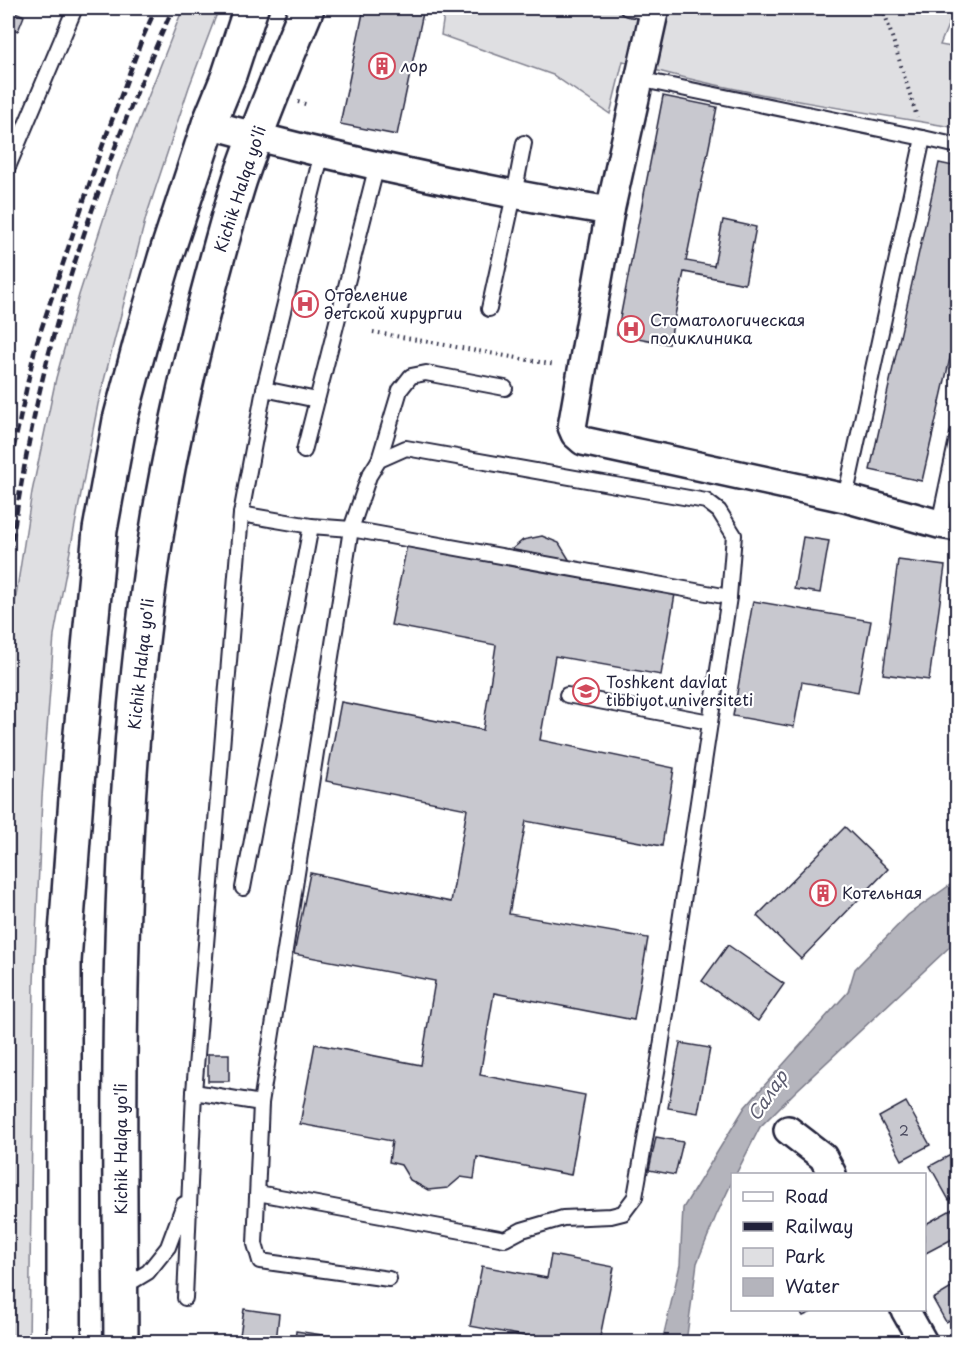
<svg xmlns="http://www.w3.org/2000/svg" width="965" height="1350" font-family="'Playpen Sans',sans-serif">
  <rect width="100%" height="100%" fill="#fff"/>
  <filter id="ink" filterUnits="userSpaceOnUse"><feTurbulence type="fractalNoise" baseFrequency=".0167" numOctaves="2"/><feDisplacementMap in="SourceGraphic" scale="12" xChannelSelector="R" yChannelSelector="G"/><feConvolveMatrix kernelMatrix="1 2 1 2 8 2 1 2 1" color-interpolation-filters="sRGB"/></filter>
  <g filter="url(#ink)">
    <g fill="#dfdfe2" stroke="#80808e" stroke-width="1.5">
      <polygon points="183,8 219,8 189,87 146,217 98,404 54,635 42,797 34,982 29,1342 8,1342 8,647 32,492 56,378 79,295 118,174"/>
      <path d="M445 8H576L599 12 600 8H955L940 45 957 48V128C846 108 732 94 623 61L610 114 553 75 441 35Z"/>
    </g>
    <polygon fill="#b4b4bc" stroke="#7a7a88" stroke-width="1.5" points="957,880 957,940 795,1092 760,1127 736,1174 732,1174 732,1182 716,1216 697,1263 686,1342 662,1342 680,1265 683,1208 745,1107 848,992 855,969 908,915"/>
    <g fill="#c8c8cf" stroke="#22223b" stroke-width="1.5">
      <polygon points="364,8 424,8 397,135 340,124"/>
      <polygon points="8,9 24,16 18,31 8,27"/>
      <polygon points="663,96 717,107 686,261 714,266 723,220 756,227 745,284 684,272 669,344 617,334"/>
      <polygon points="939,163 958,167 958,323 922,481 870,470"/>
      <polygon points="542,536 559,543 570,561 585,564 582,577 675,594 661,675 555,656 540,740 674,768 662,846 526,821 509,914 648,938 634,1020 494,993 480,1075 585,1095 571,1175 477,1157 474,1179 461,1177 448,1188 428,1190 410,1180 401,1165 389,1162 392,1141 300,1124 315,1044 421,1065 435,981 294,954 310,873 451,902 467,809 326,781 341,702 483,730 496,645 391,625 407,545 496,561 498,548 511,550 523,540"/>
      <polygon points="803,537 829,541 820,593 794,589"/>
      <polygon points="898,560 945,566 929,680 883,674"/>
      <polygon points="753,601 871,621 858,692 802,682 794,727 733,716"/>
      <polygon points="845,827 888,869 801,959 757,916"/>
      <polygon points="728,945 784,984 758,1021 702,981"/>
      <polygon points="680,1043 710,1048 698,1113 668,1108"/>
      <rect x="208" y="1054" width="21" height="27"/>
      <polygon points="906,1102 930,1145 902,1160 879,1117"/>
      <polygon points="656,1137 683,1142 675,1175 649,1170"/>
      <polygon points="958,1151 958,1195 949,1200 930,1166"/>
      <polygon points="958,1206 958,1236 924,1254 924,1225"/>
      <polygon points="551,1255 614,1267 599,1342 557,1342 470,1326 482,1266 547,1278"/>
      <polygon points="958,1284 958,1316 946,1322 933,1299"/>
      <polygon points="244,1309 279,1314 276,1342 239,1342"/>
      <polygon points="799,1310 816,1310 803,1316"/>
      <polygon points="296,1331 354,1340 354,1342 295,1342"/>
    </g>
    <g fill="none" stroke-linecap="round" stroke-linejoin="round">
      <defs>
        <g id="service">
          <polyline points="627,8 654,13"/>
          <polyline points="638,79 923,138"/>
          <polyline points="8,167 75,8"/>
          <polyline points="489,309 514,195 524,143"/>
          <polyline points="264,389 317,400"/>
          <polyline points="304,451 377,165"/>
          <polyline points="379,460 400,390 411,376 426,373 505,388"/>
          <polyline points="845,498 923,138 958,146"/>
          <polyline points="241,514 311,526 351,529 729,597"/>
          <polyline points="939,524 958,434"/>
          <polyline points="567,695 710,722"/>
          <polyline points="243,888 311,526"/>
          <polyline points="194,1092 261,1103"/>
          <polyline points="258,1193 505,1239 522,1230 563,1218 611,1216 623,1213 635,1197 659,1060 729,597 734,535 719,511 706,501 406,448 379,460 369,476 351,529 261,1103 255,1244 260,1261 389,1279"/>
          <polyline points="123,1287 148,1272 168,1247 184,1204"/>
          <polyline points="185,1298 194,1092 241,514 264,389 322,152"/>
        </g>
        <g id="minor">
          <polyline points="655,8 610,211 572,427 575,434 583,441 845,498 939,524 958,527"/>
          <path d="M209 124C341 160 475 189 610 211"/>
          <polyline points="788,1130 823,1157 832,1174"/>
          <polyline points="905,1310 923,1342"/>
        </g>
        <g id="trunk">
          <polyline points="64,1342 64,961 80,744 100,530 120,420 145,326 165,258 209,124 229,75 251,8"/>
          <path d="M121 1342C119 1068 114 790 159 518 171 446 187 375 205 304 216 263 227 220 240 179 260 121 284 64 307 8"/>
        </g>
      </defs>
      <use href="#service" stroke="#22223b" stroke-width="18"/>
      <use href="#minor" stroke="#22223b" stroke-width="32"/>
      <use href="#trunk" stroke="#22223b" stroke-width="38"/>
      <g stroke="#22223b" stroke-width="4" stroke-dasharray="1.5 4.5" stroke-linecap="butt">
        <polyline points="883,8 917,117"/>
        <polyline points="298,102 309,105"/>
        <polyline points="373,332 556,365"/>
      </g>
      <use href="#service" stroke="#fff" stroke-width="14"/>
      <use href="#minor" stroke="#fff" stroke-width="27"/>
      <use href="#trunk" stroke="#fff" stroke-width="33"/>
      <g stroke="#22223b" stroke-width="4.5" stroke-dasharray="9 4.5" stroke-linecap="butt">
        <polyline points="8,475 35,348 98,158 142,39 156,8"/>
        <path d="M8 567C19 494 31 421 50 349 80 232 124 118 173 8"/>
      </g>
    </g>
  </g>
  <defs>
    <symbol id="building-ring" viewBox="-11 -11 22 22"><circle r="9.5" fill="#fff" stroke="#d1495b" stroke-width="1.5"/><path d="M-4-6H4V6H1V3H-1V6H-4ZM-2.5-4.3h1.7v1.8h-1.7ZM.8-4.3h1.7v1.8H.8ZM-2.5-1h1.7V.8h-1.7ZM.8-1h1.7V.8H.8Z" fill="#d1495b"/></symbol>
    <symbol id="hospital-ring" viewBox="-11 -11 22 22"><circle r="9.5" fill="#fff" stroke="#d1495b" stroke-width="1.5"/><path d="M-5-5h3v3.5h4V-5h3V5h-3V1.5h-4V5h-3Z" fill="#d1495b"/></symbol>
    <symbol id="university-ring" viewBox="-11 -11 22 22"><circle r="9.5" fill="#fff" stroke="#d1495b" stroke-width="1.5"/><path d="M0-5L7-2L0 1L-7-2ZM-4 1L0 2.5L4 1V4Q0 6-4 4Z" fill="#d1495b"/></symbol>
  </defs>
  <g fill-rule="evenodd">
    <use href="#building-ring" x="367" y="51" width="30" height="30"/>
    <use href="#hospital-ring" x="290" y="289" width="30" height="30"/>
    <use href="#hospital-ring" x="616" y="314" width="30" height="30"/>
    <use href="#university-ring" x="571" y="676" width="30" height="30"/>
    <use href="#building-ring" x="808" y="878" width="30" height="30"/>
  </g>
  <g text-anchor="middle" stroke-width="4.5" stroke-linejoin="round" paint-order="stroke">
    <g font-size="14" fill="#4c4c60">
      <text x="904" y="1136">2</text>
    </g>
    <g font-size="16" fill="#22223b" stroke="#fff" text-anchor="start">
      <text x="401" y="72">лор</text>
      <text x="324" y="301">Отделение<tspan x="324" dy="18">детской хирургии</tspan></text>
      <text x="650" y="326">Стоматологическая<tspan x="650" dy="18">поликлиника</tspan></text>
      <text x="606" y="688">Toshkent davlat<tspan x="606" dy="18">tibbiyot universiteti</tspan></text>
      <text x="842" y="899">Котельная</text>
    </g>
    <g font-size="16" fill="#22223b" stroke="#fff">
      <text transform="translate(240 189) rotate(-72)" y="6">Kichik Halqa yo'li</text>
      <text transform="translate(141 664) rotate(-84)" y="6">Kichik Halqa yo'li</text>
      <text transform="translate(121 1149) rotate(-90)" y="6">Kichik Halqa yo'li</text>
    </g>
    <g font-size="18" font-style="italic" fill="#5c5c6f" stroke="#fff">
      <text transform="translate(768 1096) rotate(-56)" y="6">Салар</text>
    </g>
  </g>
  <rect width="965" height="1350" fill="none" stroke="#fff" stroke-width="30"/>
  <rect x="15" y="15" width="935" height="1320" fill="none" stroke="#22223b" stroke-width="2" filter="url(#ink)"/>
  <rect x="731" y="1173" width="195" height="138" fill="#ffffff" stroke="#a7a7b1" stroke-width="1.5"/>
  <rect x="743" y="1192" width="30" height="9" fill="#ffffff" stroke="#a7a7b1" stroke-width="1.5"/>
  <text x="785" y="1203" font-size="18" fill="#22223b">Road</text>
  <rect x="743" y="1222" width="30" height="9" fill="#22223b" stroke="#a7a7b1" stroke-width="1.5"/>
  <text x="785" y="1233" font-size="18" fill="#22223b">Railway</text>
  <rect x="743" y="1248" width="30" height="18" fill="#dfdfe2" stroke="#a7a7b1" stroke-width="1.5"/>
  <text x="785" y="1263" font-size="18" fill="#22223b">Park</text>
  <rect x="743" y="1278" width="30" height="18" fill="#b4b4bc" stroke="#a7a7b1" stroke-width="1.5"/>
  <text x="785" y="1293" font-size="18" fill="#22223b">Water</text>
</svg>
